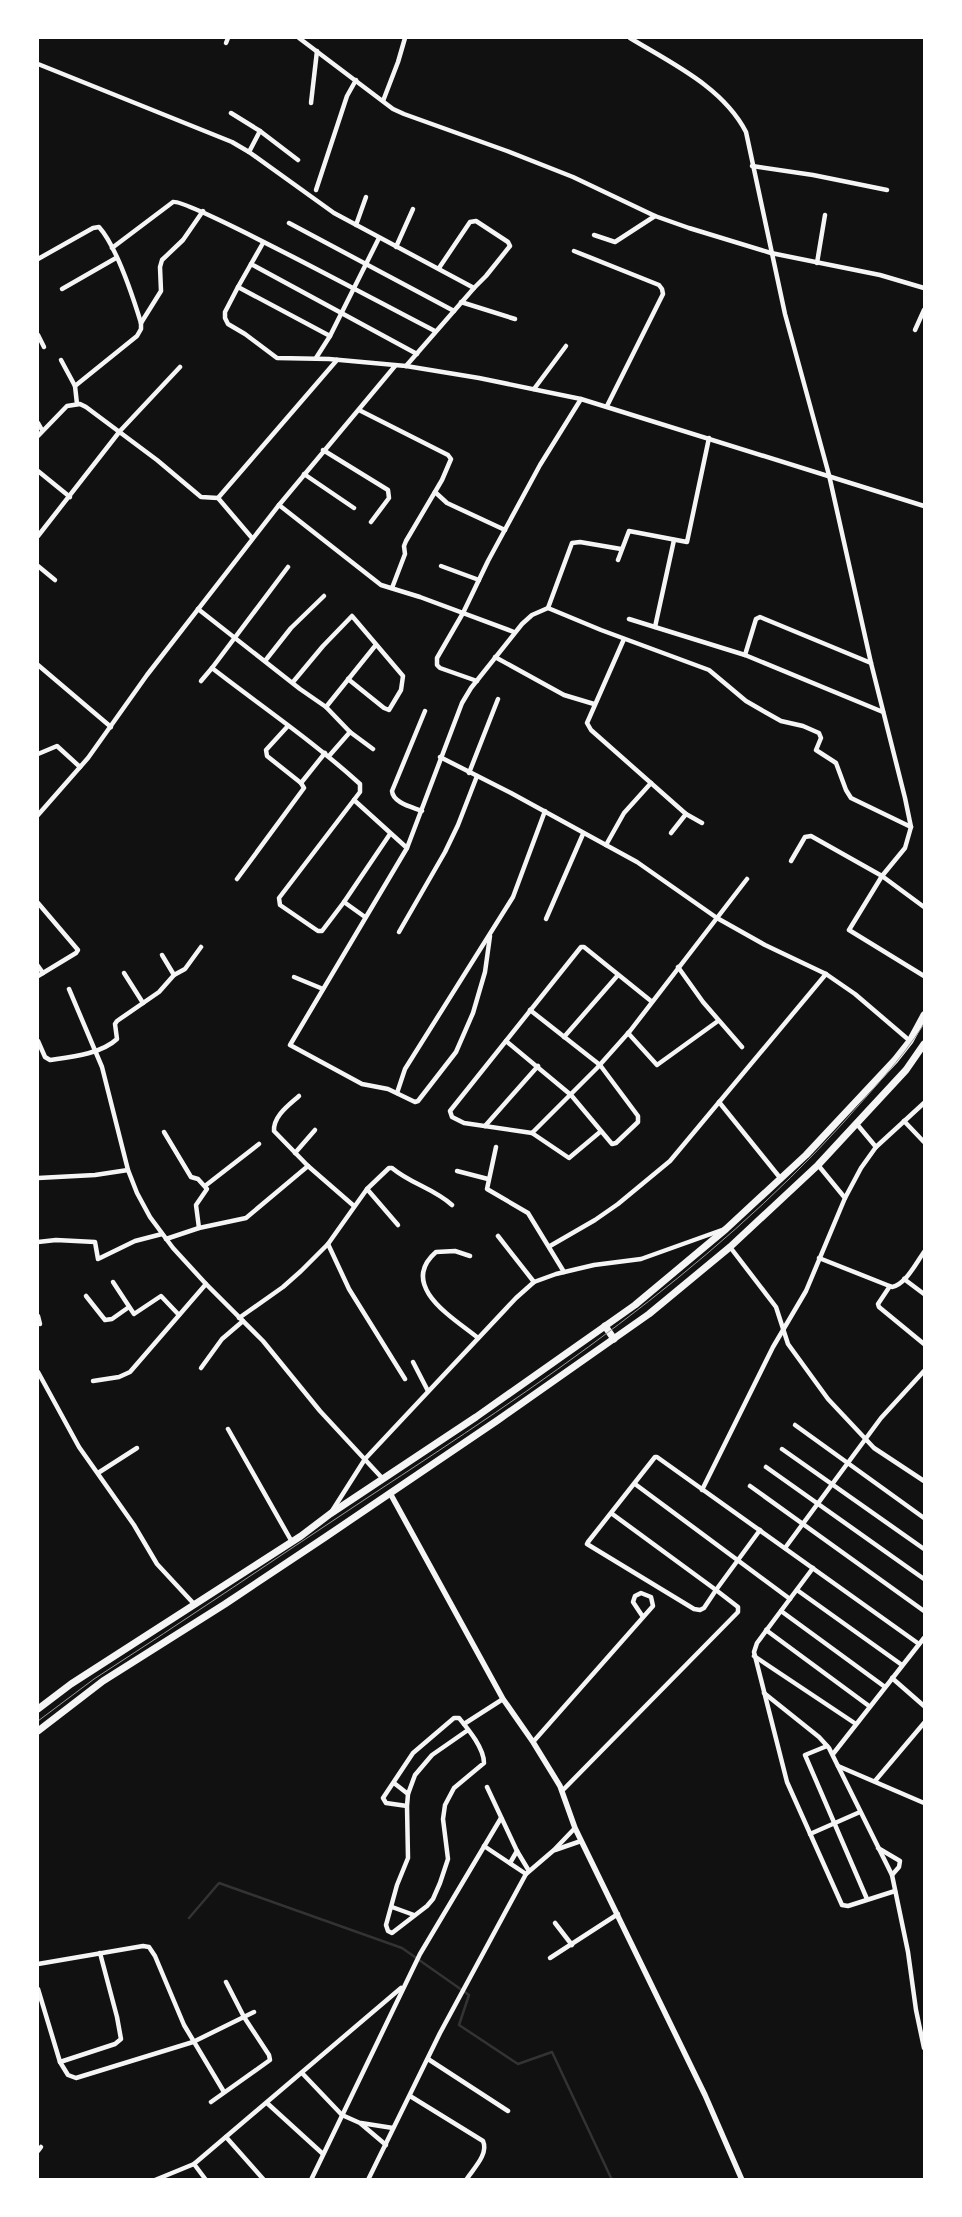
<svg xmlns="http://www.w3.org/2000/svg" width="962" height="2217" font-family="Raleway,sans-serif">
  <rect width="100%" height="100%" fill="#111"/>
  <g fill="none" stroke-linecap="round" stroke-linejoin="round">
    <polyline stroke="#333" stroke-width="2.5" points="189,1918 219,1883 402,1948 469,1995 459,2025 518,2064 552,2052 612,2180"/>
    <g stroke="#f5f5f5" stroke-width="4.5">
      <polyline points="299,38 393,109 404,114 507,151 573,177 655,216 689,228 771,253 880,275 924,288"/>
      <path d="M630 38C671 63 723 87 746 132L785 314 829 475 871 663 905 798 911 827 905 848 882 876 849 930 924 976"/>
      <polyline points="226,43 228,38"/>
      <polyline points="38,64 232,142 249,152 334,213 474,288 406,366"/>
      <polyline points="383,101 398,62 405,38"/>
      <polyline points="311,103 317,51"/>
      <polyline points="231,113 260,131 298,160"/>
      <polyline points="249,152 260,131"/>
      <polyline points="752,166 813,175 887,190"/>
      <polyline points="316,190 347,96 356,80"/>
      <polyline points="289,223 454,311"/>
      <polyline points="356,225 366,197"/>
      <polyline points="594,235 615,242 655,216"/>
      <polyline points="263,243 238,287 225,312 225,318 228,324 245,334 277,358 329,359 406,366 479,378 581,399 924,506"/>
      <polyline points="396,247 413,209"/>
      <path d="M112 248 173 202C188 198 404 316 435 331"/>
      <polyline points="574,251 659,285 662,289 663,294 607,406"/>
      <path d="M38 259 93 228 99 227C117 247 133 297 141 323V329L137 336 75 386"/>
      <polyline points="817,263 825,215"/>
      <polyline points="251,264 417,354"/>
      <polyline points="439,268 470,222 476,221 508,242 510,246 486,276 474,288"/>
      <polyline points="238,287 330,336"/>
      <polyline points="62,289 116,258"/>
      <polyline points="461,302 515,319"/>
      <polyline points="141,323 161,291 160,267 162,260 183,240 203,211"/>
      <polyline points="915,330 924,310"/>
      <polyline points="38,335 44,347"/>
      <polyline points="316,358 330,336 379,238"/>
      <polyline points="61,360 75,386 77,404"/>
      <polyline points="534,389 566,346"/>
      <polyline points="359,410 448,455 451,459 442,480 406,541 404,546 405,554 392,588"/>
      <polyline points="38,423 42,430"/>
      <polyline points="38,436 67,406 80,404 86,407 157,460 201,497 218,498 252,538"/>
      <polyline points="323,450 388,490 389,498 371,522"/>
      <polyline points="38,471 70,497"/>
      <polyline points="304,474 354,508"/>
      <polyline points="435,492 447,503 505,530"/>
      <polyline points="218,498 337,360"/>
      <polyline points="279,505 381,585 420,597 514,632"/>
      <polyline points="38,536 120,431 180,367"/>
      <polyline points="621,549 580,542 572,543 548,608 601,630 709,670 746,701 765,712 781,721 803,726 819,733 821,738 816,750 836,763 846,790 851,798 911,827"/>
      <polyline points="618,560 629,531 687,542 709,438"/>
      <polyline points="38,566 55,580"/>
      <polyline points="441,566 479,580"/>
      <path d="M288 567 212 668C261 706 314 742 360 784V792L279 898 280 905 318 931H322L344 902 390 834"/>
      <polyline points="198,609 300,689 326,707 350,732 373,749"/>
      <polyline points="629,619 745,655 883,712"/>
      <polyline points="655,627 674,540"/>
      <polyline points="624,639 587,723 591,730 686,814 702,823"/>
      <polyline points="745,655 756,619 760,617 871,663"/>
      <polyline points="495,657 564,695 594,704"/>
      <polyline points="265,661 291,628 324,596"/>
      <polyline points="38,665 111,727"/>
      <polyline points="201,681 212,668"/>
      <polyline points="477,681 440,668 437,665 437,658 463,613 488,561 540,465 581,399"/>
      <polyline points="293,682 323,646 352,616 403,676 401,690 389,710 384,708 348,679"/>
      <polyline points="326,707 375,646"/>
      <polyline points="38,754 57,746 80,767"/>
      <polyline points="329,756 350,732"/>
      <polyline points="440,757 511,793 637,862 717,918 765,945 826,974 855,994 910,1041"/>
      <polyline points="469,773 498,699"/>
      <polyline points="301,783 325,753"/>
      <polyline points="354,800 407,848"/>
      <path d="M422 811C412 807 393 803 392 791L425 711"/>
      <polyline points="38,815 88,758 147,675 279,505 395,366"/>
      <polyline points="671,833 686,814"/>
      <polyline points="606,845 624,813 651,783"/>
      <polyline points="791,861 805,837 811,836 882,876 924,907"/>
      <polyline points="237,879 304,788 301,783 267,756 266,750 287,727"/>
      <polyline points="344,902 365,917"/>
      <polyline points="38,903 78,950 76,953 38,976"/>
      <polyline points="546,919 583,834"/>
      <polyline points="399,932 445,852 458,825 477,776"/>
      <polyline points="490,936 485,972 473,1013 456,1052 418,1101 415,1102 388,1089 362,1084 290,1045 407,848 462,703 471,688 522,624 532,615 548,608"/>
      <polyline points="162,955 174,975"/>
      <polyline points="38,966 43,973"/>
      <polyline points="678,967 703,1002 742,1047"/>
      <polyline points="124,973 143,1003"/>
      <polyline points="294,977 323,989"/>
      <polyline points="69,989 102,1067 128,1170 137,1193 150,1217 173,1248 206,1284 263,1341 320,1411 383,1479"/>
      <polyline points="628,1033 657,1065 718,1021"/>
      <polyline points="564,1037 618,975"/>
      <path d="M38 1041 45 1057 50 1060C71 1057 101 1054 117 1039L115 1024 117 1021 159 992 174 975 185 969 201 947"/>
      <polyline points="506,1041 571,1095 612,1144 616,1143 638,1122 638,1116 600,1065 530,1010"/>
      <polyline points="397,1093 405,1069 513,897 545,811"/>
      <path d="M299 1096C289 1105 273 1116 274 1131L308 1166 354 1206"/>
      <polyline points="719,1102 781,1179"/>
      <polyline points="904,1121 924,1142"/>
      <polyline points="856,1123 876,1147 924,1103"/>
      <polyline points="485,1126 538,1066"/>
      <polyline points="164,1132 191,1177 198,1179 207,1189 196,1205 199,1228"/>
      <polyline points="600,1132 569,1158 532,1133 464,1123 452,1117 450,1111 581,947 584,947 651,1001"/>
      <polyline points="532,1133 597,1068 630,1031 747,879"/>
      <polyline points="496,1147 487,1189 528,1213 564,1272"/>
      <polyline points="295,1153 315,1130"/>
      <polyline points="457,1171 488,1179"/>
      <polyline points="38,1178 95,1175 128,1170"/>
      <polyline points="205,1186 259,1144"/>
      <polyline points="367,1189 398,1225"/>
      <polyline points="845,1198 861,1168 876,1147"/>
      <polyline points="498,1236 534,1282"/>
      <polyline points="166,1239 199,1228 246,1218 308,1166"/>
      <polyline points="38,1242 56,1240 95,1242 98,1259 135,1241 162,1234"/>
      <polyline points="328,1244 349,1289 405,1379"/>
      <polyline points="550,1246 595,1220 618,1204 670,1161 826,974"/>
      <polyline points="730,1247 776,1307 788,1344 828,1399 874,1448 924,1481"/>
      <path d="M470 1256 455 1251 436 1252C397 1286 455 1319 478 1338"/>
      <path d="M819 1258 892 1287C906 1284 916 1263 924 1252"/>
      <polyline points="904,1279 924,1294"/>
      <polyline points="113,1282 134,1314 161,1296 179,1315"/>
      <polyline points="890,1286 878,1304 879,1307 924,1344"/>
      <polyline points="86,1296 105,1320 112,1319 129,1307"/>
      <polyline points="38,1316 40,1324"/>
      <path d="M239 1318 283 1287 301 1271 328 1244 367 1189 389 1168H392C411 1184 433 1188 452 1205"/>
      <polyline points="413,1362 428,1391"/>
      <polyline points="201,1368 222,1339 243,1321"/>
      <polyline points="38,1372 79,1447 134,1525 157,1564 195,1605"/>
      <polyline points="93,1381 119,1377 130,1372 206,1284"/>
      <polyline points="795,1425 924,1518"/>
      <polyline points="228,1429 292,1542"/>
      <polyline points="782,1449 924,1549"/>
      <polyline points="766,1467 924,1579"/>
      <polyline points="98,1473 137,1448"/>
      <polyline points="635,1484 790,1599"/>
      <polyline points="750,1486 924,1611"/>
      <polyline points="702,1490 773,1347 806,1291 845,1198 818,1165"/>
      <polyline points="332,1511 365,1459 516,1298 534,1282 556,1274 594,1265 641,1259 722,1230"/>
      <polyline points="611,1513 716,1590 704,1608 700,1610 694,1609 587,1544 588,1542 655,1457 657,1457 919,1644"/>
      <polyline points="785,1548 881,1418 924,1371"/>
      <polyline points="813,1568 757,1643 754,1652 787,1782 842,1905 848,1906 895,1891"/>
      <polyline points="797,1590 902,1665"/>
      <polyline points="781,1611 885,1687"/>
      <polyline points="766,1630 869,1706"/>
      <polyline points="754,1656 856,1724"/>
      <polyline points="892,1678 924,1706"/>
      <polyline points="764,1693 819,1737 829,1748 892,1875 908,1952 916,2010 924,2048"/>
      <polyline points="464,1724 503,1699"/>
      <polyline points="533,1742 653,1606 651,1597 641,1593 635,1596 633,1602 643,1617"/>
      <polyline points="827,1746 805,1755 867,1899"/>
      <polyline points="833,1754 924,1638"/>
      <polyline points="838,1766 924,1803"/>
      <polyline points="875,1781 924,1723"/>
      <polyline points="394,1783 408,1794"/>
      <polyline points="487,1787 517,1851 529,1871"/>
      <polyline points="562,1791 738,1612 738,1607 716,1590 760,1530"/>
      <path d="M407 1806 386 1803 383 1798 413 1753 454 1718H459C468 1729 484 1748 484 1763L454 1788 445 1805 443 1819 448 1859 440 1883 433 1899 427 1906 392 1933 388 1931 386 1925 397 1885 408 1858 407 1806 408 1794 415 1775 432 1755 468 1730"/>
      <polyline points="810,1834 860,1812"/>
      <polyline points="484,1846 526,1874"/>
      <polyline points="878,1848 900,1861 899,1867 892,1875"/>
      <polyline points="555,1850 581,1841"/>
      <polyline points="510,1863 517,1851"/>
      <polyline points="392,1907 414,1915"/>
      <polyline points="555,1923 572,1945"/>
      <polyline points="550,1958 618,1914"/>
      <polyline points="38,1964 143,1946 149,1947 155,1956 184,2025 224,2092"/>
      <polyline points="38,1989 60,2062 68,2075 76,2078 193,2042 254,2012"/>
      <polyline points="428,2059 508,2111"/>
      <polyline points="60,2062 115,2044 121,2039 117,2017 100,1953"/>
      <polyline points="302,2073 342,2115 360,2123 386,2145"/>
      <path d="M410 2096 483 2141C489 2154 473 2169 466 2180"/>
      <polyline points="211,2102 270,2060 269,2055 244,2017 226,1982"/>
      <polyline points="267,2103 323,2154"/>
      <polyline points="361,2123 393,2128"/>
      <polyline points="226,2137 264,2180"/>
      <polyline points="38,2151 41,2147"/>
      <polyline points="194,2164 206,2180"/>
      <polyline points="155,2180 194,2164 401,1988"/>
      <polyline points="311,2180 420,1954 501,1818"/>
      <polyline points="368,2180 440,2033 526,1874 554,1850 575,1828"/>
    </g>
    <polyline stroke="#f5f5f5" stroke-width="5.5" points="390,1493 503,1699 533,1742 560,1786 575,1828 705,2095 742,2180"/>
    <g stroke="#f5f5f5" stroke-width="7">
      <polyline points="605,1326 614,1339"/>
      <polyline points="38,1709 71,1684 301,1536 330,1514 476,1417 635,1305 726,1229 806,1155 895,1060 910,1041 924,1015"/>
      <polyline points="38,1731 103,1681 225,1604 324,1538 498,1420 649,1314 730,1247 818,1165 906,1070 924,1044"/>
    </g>
    <path stroke="#9a9a9a" stroke-width="1" d="M38 1721 94 1679C187 1619 278 1557 370 1496 538 1386 707 1273 843 1123 871 1091 901 1060 924 1024"/>
  </g>
  <rect width="962" height="2217" fill="none" stroke="#ffffff" stroke-width="78"/>
</svg>
